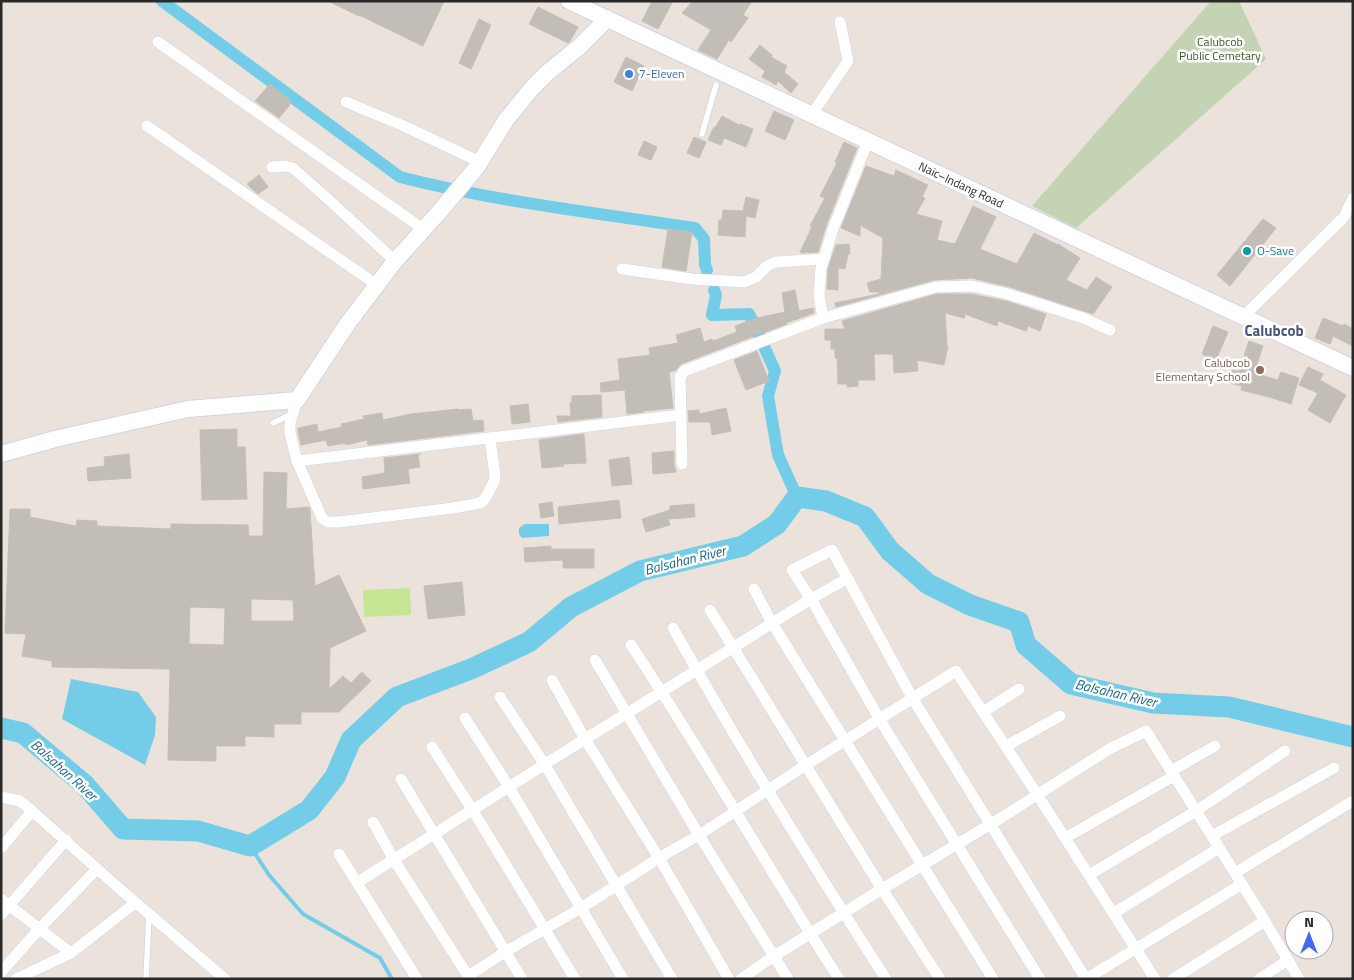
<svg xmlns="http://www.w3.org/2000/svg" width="1354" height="980" font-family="'Titillium Web',sans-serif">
  <rect width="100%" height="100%" fill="#ebe3db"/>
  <polygon fill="#c4d3b3" points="1211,1 1239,1 1266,59 1076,228 1032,206"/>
  <polygon fill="#c6e696" points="410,588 411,615 364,617 363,590"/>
  <g fill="#73cde8">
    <polygon points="525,524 549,524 549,536 522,538 519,534 519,528"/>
    <polygon points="71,679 138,692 156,717 155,735 145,765 62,719"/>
  </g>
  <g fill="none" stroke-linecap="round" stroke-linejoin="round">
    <polyline stroke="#73cde8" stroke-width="4" points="250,846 269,875 303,914 380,958 392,979"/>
    <g stroke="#73cde8" stroke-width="12">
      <path d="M162 1 400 177C497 202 597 213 695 228L704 239 705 265 707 270"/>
      <polyline points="714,290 716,295 712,315 749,314 755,326 775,371 768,396 778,455 797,497"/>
    </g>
    <polyline stroke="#73cde8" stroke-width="21" points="1,728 23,733 85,785 123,829 198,831 250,846 309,810 335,777 351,740 397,697 471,669 529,642 571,607 640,571 743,546 777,524 797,497 826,501 865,517 890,551 928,584 970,605 1019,622 1026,645 1071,684 1153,703 1229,707 1353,737"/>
  </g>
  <g fill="#c3bdb8" stroke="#c6bfb5" fill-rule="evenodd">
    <polygon points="328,1 444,1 423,46 359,15 359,16"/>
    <polygon points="652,1 673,1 658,29 642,21"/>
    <polygon points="693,1 752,1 743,15 748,18 731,42 729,40 717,59 698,50 711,30 682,13"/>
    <polygon points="538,7 578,27 570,41 568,43 529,24"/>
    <polygon points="479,19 491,25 471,69 459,63"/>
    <polygon points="760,45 772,55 771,57 787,66 784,72 798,84 791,93 778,81 776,85 762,77 765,71 749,59"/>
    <polygon points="626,57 644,66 632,91 614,82"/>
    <polygon points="270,84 292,102 279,118 255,101"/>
    <polygon points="774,111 794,120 785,140 765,131"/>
    <polygon points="722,116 739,125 740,124 753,129 746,147 724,138 721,145 708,140 714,127 715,128"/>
    <polygon points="694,137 706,142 699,158 687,153"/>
    <polygon points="644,141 657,147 651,160 638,155"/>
    <polygon points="844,142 857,148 826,226 818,252 802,253 800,252 812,227 810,226 825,198 820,196 837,163 835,162"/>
    <polygon points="866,166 894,176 896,170 928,185 922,197 925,198 916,214 942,221 937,240 955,244 973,206 996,217 980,249 1017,264 1034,233 1058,245 1058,244 1080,258 1066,280 1087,290 1096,277 1112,287 1093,314 1010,287 972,278 934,280 836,307 835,303 879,294 879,292 870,292 867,283 881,279 883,238 860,225 860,236 841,228"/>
    <polygon points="259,175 268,187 258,194 252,189 247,184"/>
    <polygon points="746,197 759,200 755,218 746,216 745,237 718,235 719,220 722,220 723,210 743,211"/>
    <polygon points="1263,219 1276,228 1230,286 1217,275"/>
    <polygon points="668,229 692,232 686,271 662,267"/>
    <polygon points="849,244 850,254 848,254 845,269 838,268 838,290 827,289 828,269 836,245"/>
    <polygon points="795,290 799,311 813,308 814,313 786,323 787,324 766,332 753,335 754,336 681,364 676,370 669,372 673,408 644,411 644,412 627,414 625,390 601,392 600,383 620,380 618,359 650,355 649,348 678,343 676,335 700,328 704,342 712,339 713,341 737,332 735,326 757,318 785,312 782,293"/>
    <polygon points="937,294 971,294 1006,301 1046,314 1040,331 1028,326 1026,331 998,321 997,326 965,314 964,318 945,313 947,346 948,346 944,365 917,360 918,371 894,373 893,354 874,354 875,380 858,380 858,386 847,387 847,384 838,384 837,358 835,358 835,349 831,349 831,340 825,340 825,329 845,329 842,321"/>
    <polygon points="1323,318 1343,326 1344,324 1353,329 1353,346 1333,336 1330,344 1315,338"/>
    <polygon points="1213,326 1228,332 1216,360 1202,354"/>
    <polygon points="1249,341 1263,346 1254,373 1278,380 1281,372 1299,378 1291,404 1269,397 1241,390 1242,386 1229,383 1232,370 1239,371"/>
    <polygon points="757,351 769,381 746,390 734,360"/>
    <polygon points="1308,367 1323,374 1320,380 1346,395 1330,423 1308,410 1318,393 1299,385"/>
    <polygon points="601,395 602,417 558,422 557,416 571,416 570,403 572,403 572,396"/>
    <polygon points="528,404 530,422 512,424 510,406"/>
    <polygon points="726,408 731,431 712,435 710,422 689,422 688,411 699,410 699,414"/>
    <polygon points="458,409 458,410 471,409 473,421 483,420 484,431 368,445 367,440 346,445 345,443 328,446 326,440 301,445 298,432 298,428 317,424 318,432 342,427 341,424 364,419 363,416 382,413 383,420 411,414"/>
    <polygon points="237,429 237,447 245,447 247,499 202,500 200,430"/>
    <polygon points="584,434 586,463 563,464 564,466 542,468 539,440"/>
    <polygon points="674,451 674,464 676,472 653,474 652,453"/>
    <polygon points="129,454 131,478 88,481 87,468 105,466 104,457"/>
    <polygon points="421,454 418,455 420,467 408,469 410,483 363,489 362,477 385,473 384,458"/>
    <polygon points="629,457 632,484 612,486 609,460"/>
    <path d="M264 472 287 473 286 509 309 507 310 510 315 586 339 575 366 631 330 648 329 689 343 676 351 683 362 672 371 681 339 712H301V724H274V737L245 736V746H216V761L168 760 170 669 52 667V661L22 656 26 634 5 633 10 509H30V517L76 526 77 520 97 521V526L171 529V524L248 525 249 536H263ZM251 599 293 600 294 621H251ZM190 607 225 608 224 645 189 644Z"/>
    <polygon points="619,500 621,518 559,524 558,507"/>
    <polygon points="552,502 554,516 541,518 539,504"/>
    <polygon points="694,504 695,517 668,519 670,525 646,532 642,519 670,510 670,506"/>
    <polygon points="551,546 551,549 594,549 594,568 563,568 563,560 525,562 524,548"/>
    <polygon points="462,582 465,615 428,619 424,586"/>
  </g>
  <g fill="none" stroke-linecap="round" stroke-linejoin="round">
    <defs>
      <g id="lane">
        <polyline points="702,134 716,85"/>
        <polyline points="273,423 292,414"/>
        <polyline points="146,979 149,914"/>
      </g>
      <g id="street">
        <polyline points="158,42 423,229"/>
        <polyline points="346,102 404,126 480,162"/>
        <polyline points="812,114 848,61 840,22"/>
        <polyline points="147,126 377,285"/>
        <polyline points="272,167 284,166 293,168 328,199 395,261"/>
        <polyline points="622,269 692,279 745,282 756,277 767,266 776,262 824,259"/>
        <polyline points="1243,317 1344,217 1353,198"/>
        <polyline points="823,318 819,296 821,268 833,229 868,141"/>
        <polyline points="297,400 290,423 290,433 297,461 322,518 328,522 339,522 453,508 480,503 484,500 494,482 495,476 490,438"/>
        <polyline points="297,461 681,415"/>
        <polyline points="682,464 680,377 684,371 823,318 936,287 972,286 1008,294 1083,318 1110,330"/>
        <polyline points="754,589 772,623 993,979"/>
        <polyline points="710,610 882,889 940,979"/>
        <path d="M673 628C740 748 812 864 886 979"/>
        <path d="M631 645C704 754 768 869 839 979"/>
        <polyline points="595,660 699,835 788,979"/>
        <polyline points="552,680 585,739 659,858 729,979"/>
        <polyline points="500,697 545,765 672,979"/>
        <polyline points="983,712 1019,689"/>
        <polyline points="465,718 509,787 623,979"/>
        <polyline points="1006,746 1060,716"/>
        <polyline points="432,747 472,809 575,979"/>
        <polyline points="1171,771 1215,746"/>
        <polyline points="401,779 522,979"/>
        <polyline points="1,797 20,801 32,811 121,890 225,979"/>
        <polyline points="373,822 394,860 470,979"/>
        <polyline points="1212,836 1334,768"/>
        <polyline points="1065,838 1174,776"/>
        <polyline points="1,848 32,811"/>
        <polyline points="339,854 417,979"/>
        <polyline points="1235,873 1353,801"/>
        <polyline points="1089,875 1196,811 1285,751"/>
        <polyline points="358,882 585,739 626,714 811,599 848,578"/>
        <polyline points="1,899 71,953 135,903"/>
        <polyline points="1114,913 1219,848"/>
        <polyline points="1,915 66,840"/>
        <polyline points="1265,921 1299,979"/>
        <polyline points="1,972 40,928 97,869"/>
        <polyline points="468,976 505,952 581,908 659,858 699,835 806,765 956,671 1037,794 1155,979"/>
        <polyline points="16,979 71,953"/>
        <polyline points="741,979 774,956 882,889 991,824 1111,748 1146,731 1265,921 1173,979"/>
        <polyline points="1040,979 880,720 811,599 792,570 832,550 913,699 1086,979"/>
        <polyline points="1086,979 1242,884"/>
        <polyline points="1259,979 1288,960"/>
      </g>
      <g id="secondary">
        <polyline points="569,1 1353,368"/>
        <polyline points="1,454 55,439 188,409 297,400 348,323 395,261 440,211 477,167 506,120 532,88 547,73 579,47 607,19"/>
      </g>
    </defs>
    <use href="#lane" stroke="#d1d4e1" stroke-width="7"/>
    <use href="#street" stroke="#d1d4e1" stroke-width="12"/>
    <use href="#secondary" stroke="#d1d4e1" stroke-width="18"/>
    <use href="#lane" stroke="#fff" stroke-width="5.5"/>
    <use href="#street" stroke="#fff" stroke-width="11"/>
    <use href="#secondary" stroke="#fff" stroke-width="16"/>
  </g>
  <circle fill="#3f7fe0" stroke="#fff" stroke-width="2" cx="629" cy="74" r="5"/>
  <circle fill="#0f9aa8" stroke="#fff" stroke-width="2" cx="1247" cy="251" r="5"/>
  <circle fill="#8d6e63" stroke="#fff" stroke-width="2" cx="1260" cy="370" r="5"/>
  <g text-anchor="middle" stroke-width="5" stroke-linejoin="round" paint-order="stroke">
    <g font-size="12" fill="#2e621d" stroke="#fff">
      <text x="1220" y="46">Calubcob<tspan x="1220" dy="14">Public Cemetary</tspan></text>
    </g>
    <g font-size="12" fill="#366cbe" stroke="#fff" text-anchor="start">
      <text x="639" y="78">7-Eleven</text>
    </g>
    <g font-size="12" fill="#292929" stroke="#fff">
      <text transform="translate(961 185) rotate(25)" y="4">Naic–Indang Road</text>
    </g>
    <g font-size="12" fill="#0d838f" stroke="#fff" text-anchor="start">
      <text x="1257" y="255">O-Save</text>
    </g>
    <g font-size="12" fill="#785e54" stroke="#fff" text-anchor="end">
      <text x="1250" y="367">Calubcob<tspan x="1250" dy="14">Elementary School</tspan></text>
    </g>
    <g font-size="14" font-style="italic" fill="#146b92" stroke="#fff">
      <text transform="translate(685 560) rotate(-14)" y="5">Balsahan River</text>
      <text transform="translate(1116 693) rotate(13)" y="5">Balsahan River</text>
      <text transform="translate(64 770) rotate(42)" y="5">Balsahan River</text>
    </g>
    <g font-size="15" font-weight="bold" fill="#4c5577" stroke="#fff">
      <text x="1274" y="336">Calubcob</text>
    </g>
  </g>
  <rect width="1354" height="980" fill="none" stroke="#292929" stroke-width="5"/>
  <g transform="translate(1309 935)"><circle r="24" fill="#ffffff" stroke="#a9a9a9"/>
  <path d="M0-4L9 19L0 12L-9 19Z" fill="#4369f0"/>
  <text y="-8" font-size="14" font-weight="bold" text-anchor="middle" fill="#292929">N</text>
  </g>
</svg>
